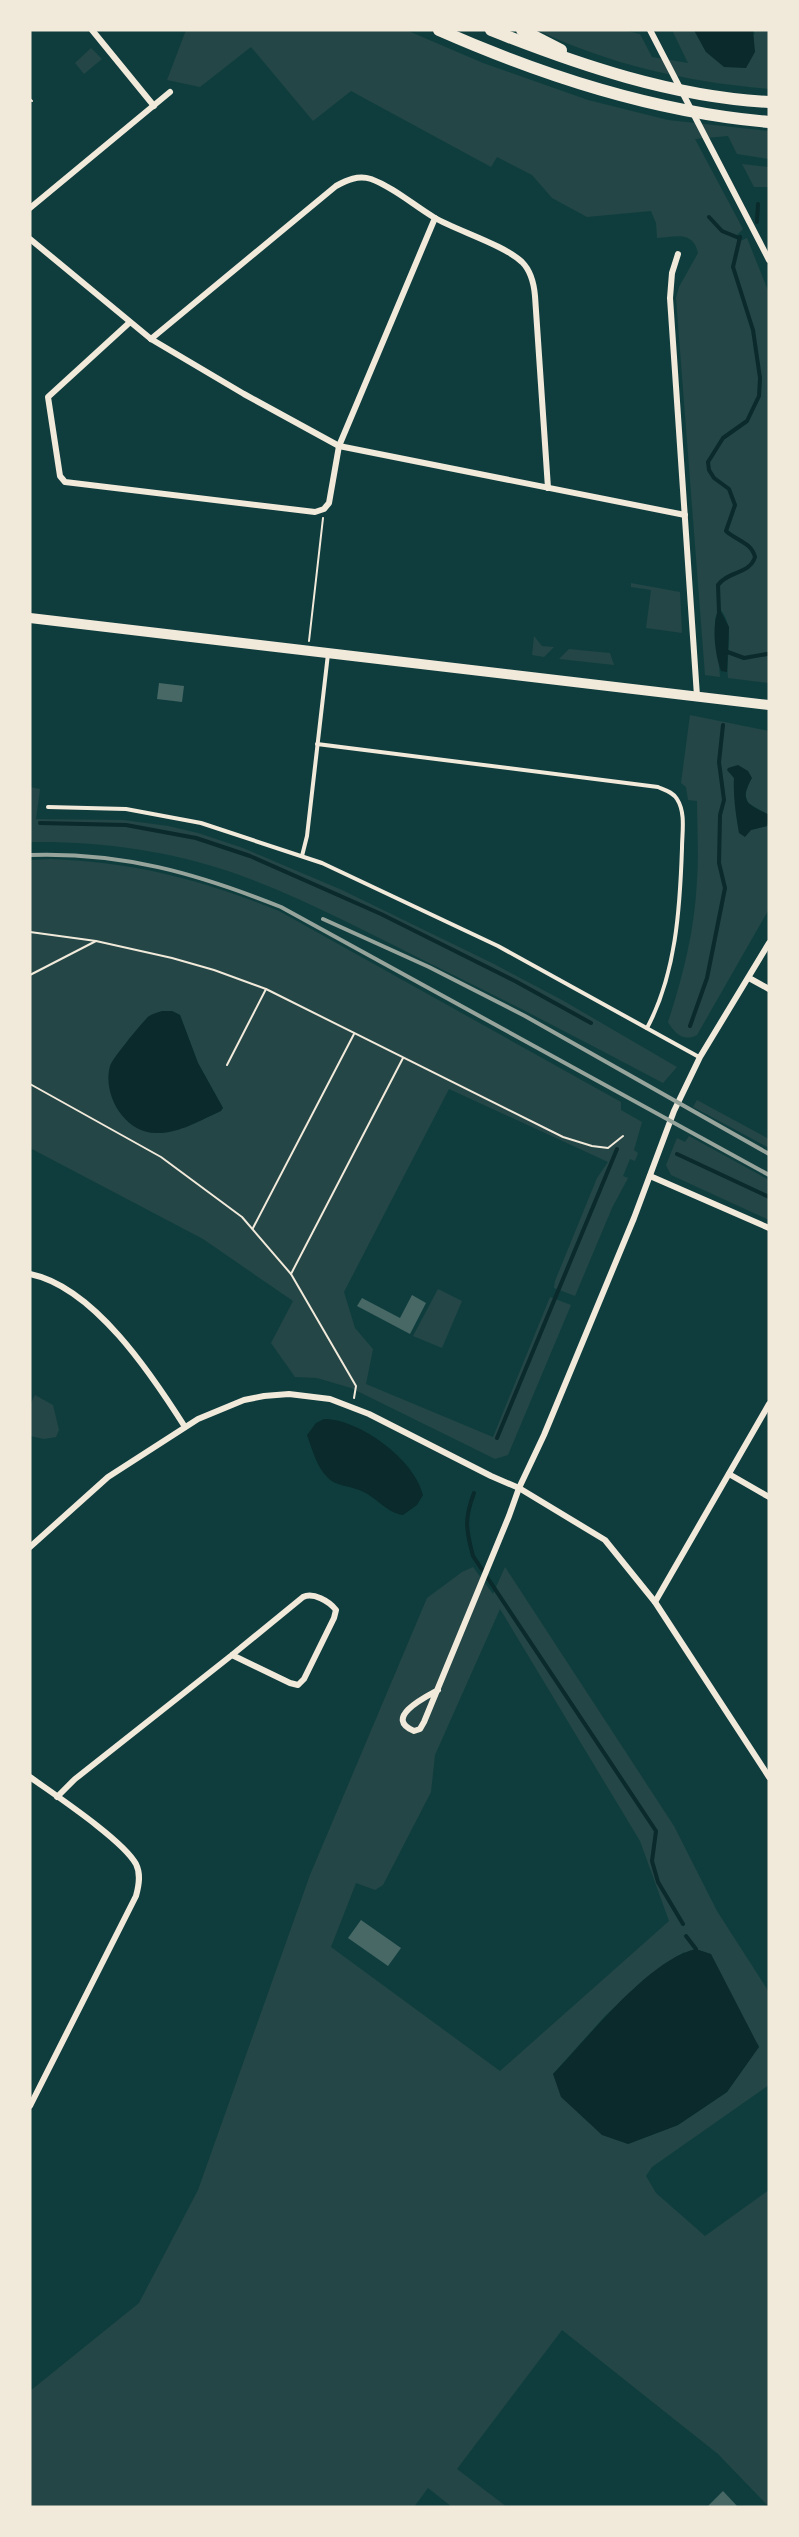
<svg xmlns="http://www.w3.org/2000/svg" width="799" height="2537" font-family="'DM Sans',sans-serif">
  <rect width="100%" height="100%" fill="#0f3d3e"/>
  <g fill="#244646" fill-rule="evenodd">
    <path d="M186 30H406L483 63 588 100 668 120 769 131V159L737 154 728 136 695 139 743 229 736 236 738 242 747 238 769 293V683L728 678C725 656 737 627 719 608L715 619 720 677 705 675 676 298 679 287 698 253C693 230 675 237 657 238L656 223 651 211 587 217 552 198 532 175 497 157 491 167 351 91 313 121 251 47 200 87 167 80Z"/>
    <path d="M537 30H623L640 34 652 57 688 63 672 30H694L706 52 755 34 753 30H769V89C689 82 610 65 537 30Z"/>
    <polygon points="91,48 102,59 84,74 75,63"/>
    <polygon points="742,164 769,167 769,187 754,187"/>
    <polygon points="631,583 680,592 682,633 646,628 651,590 631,587"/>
    <polygon points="534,636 542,646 554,647 544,657 532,655"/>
    <polygon points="569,649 610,653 614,665 559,659"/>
    <path d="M690 715 769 731V815L748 803 745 793 748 786 732 775 734 778C733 793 738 806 737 822L750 830 767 826 769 821V909L697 1035C684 1042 675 1034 668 1022 683 976 695 929 697 880 699 854 697 827 697 801L688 800 686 787 681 783Z"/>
    <path d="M30 787 40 789 36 819 124 820 168 826 198 833 243 848 342 890 494 964 562 1000 677 1067 663 1083C584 1041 505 1000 425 961 363 930 297 895 231 872 166 850 98 841 30 842Z"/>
    <path d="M51 859C138 863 199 879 279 911L621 1102V1110L642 1122 634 1150 638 1153 635 1161 630 1159 623 1176 628 1178 612 1208 575 1296 554 1288 555 1281 597 1178 608 1162 449 1089 344 1292 355 1328 373 1349 366 1384 493 1437 550 1297 571 1305 508 1455 495 1459 351 1388 317 1378 295 1377 271 1343 293 1301 203 1239 30 1148V860ZM162 1011H172L180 1015 198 1063 223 1108 116 1056Z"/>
    <polygon points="697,1100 769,1139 769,1148 693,1107"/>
    <polygon points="689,1136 769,1180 769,1220 671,1175 666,1165 677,1138 685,1142"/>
    <polygon points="438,1289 462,1301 442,1348 413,1336"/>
    <polygon points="35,1395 53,1405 59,1430 56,1437 44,1439 30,1436 30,1405"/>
    <path d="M473 1567 493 1594 505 1567 674 1826 717 1911 769 1992V2085L652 2167 646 2176 656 2193 705 2236 769 2190V2507L718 2454 562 2330 457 2469 507 2507H452L428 2488 414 2507H30V2391L139 2303 198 2190 310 1875 427 1598 462 1572ZM500 1609 640 1841 669 1921 500 2071 331 1947 356 1883 375 1890 383 1885 431 1792 435 1755ZM684 1952 759 2046 727 2092 678 2125 628 2144 553 2074 605 2016 646 1978Z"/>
  </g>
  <g fill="#0a2a2b">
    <polygon points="694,30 753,30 755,52 746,68 724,67 706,52"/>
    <path d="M719 608 729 627 727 672 721 671C715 655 711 625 719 608Z"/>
    <path d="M738 765 748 771 752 778C738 803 749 804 769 815L767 826 751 830 745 837 739 833C736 816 733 796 734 778L727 770 728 768Z"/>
    <path d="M162 1011H172L180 1015 198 1063 223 1108 221 1111C201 1120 178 1134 156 1133 125 1133 102 1095 110 1066 112 1059 140 1025 146 1019 150 1014 156 1013 162 1011Z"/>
    <path d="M324 1419C360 1419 415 1460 423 1495L417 1505 403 1515C386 1513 376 1496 359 1490 349 1486 336 1486 328 1478 317 1468 312 1449 307 1435L316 1423Z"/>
    <path d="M696 1949 711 1954 759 2047 727 2092 678 2125 628 2144 602 2135 561 2097 553 2074C587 2039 649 1959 696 1949Z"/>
  </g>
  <polygon fill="#0f3d3e" points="762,214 767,216 769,227 749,240 742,226"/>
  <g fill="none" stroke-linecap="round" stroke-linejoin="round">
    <g stroke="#0a2a2b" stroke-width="4">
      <polyline points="709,217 722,231 739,238"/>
      <polyline points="757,222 758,204"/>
      <path d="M719 612 718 585C728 571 750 574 755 557 751 542 737 541 726 531L735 505 729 489 714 478 709 470 708 462 723 438 747 421 759 396 760 378 753 330 733 267 740 237"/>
      <polyline points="725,651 744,658 767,654"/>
      <polyline points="40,823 126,825 196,838 250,856 381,914 515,981 591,1023"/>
      <polyline points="690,1026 707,978 725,888 719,863 720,815 724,800 719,762 723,725"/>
      <polyline points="677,1154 769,1197"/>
      <polyline points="497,1438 617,1149"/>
      <path d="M474 1493C464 1519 466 1530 473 1556L656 1831 652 1861 658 1882 683 1924"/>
      <polyline points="686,1936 696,1949 696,1953"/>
    </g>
  </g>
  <g fill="#486865">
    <polygon points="159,683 184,686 182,702 157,699"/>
    <polygon points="412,1295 426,1303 410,1334 357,1306 362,1298 400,1318"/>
    <polygon points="361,1920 401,1948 388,1966 348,1938"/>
    <polygon points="723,2491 738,2507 707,2507"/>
  </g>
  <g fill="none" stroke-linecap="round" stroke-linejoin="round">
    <g stroke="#f1e9da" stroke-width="2">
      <polyline points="30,99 32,101"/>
      <polyline points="309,641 323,518"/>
      <polyline points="30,932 96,941 172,958 214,970 266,989 563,1137 592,1146 608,1148 623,1136"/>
      <polyline points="30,975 96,941"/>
      <polyline points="227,1065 266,989"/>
      <polyline points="30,1084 161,1157 242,1217 291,1274 356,1386 354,1398"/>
      <polyline points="253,1228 354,1034"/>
      <polyline points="291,1274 403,1058"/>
    </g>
    <g stroke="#f1e9da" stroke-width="4">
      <path d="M317 744 658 787C665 790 673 792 677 799 686 813 682 833 682 848 680 908 676 974 647 1028"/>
      <polyline points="48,807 126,809 201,823 322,863 498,946 699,1057"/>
      <polyline points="302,856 307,836 328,654"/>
    </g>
    <g stroke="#f1e9da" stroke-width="6">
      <polyline points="92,30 154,106"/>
      <polyline points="650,30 769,260"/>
      <polyline points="30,208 170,92"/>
      <polyline points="30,239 151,339 244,394 339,446 685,515"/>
      <polyline points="678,254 672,273 670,298 697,696"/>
      <polyline points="129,323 48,397 60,476 65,482 315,512 324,509 329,503 339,446 435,218"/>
      <path d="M151 339 336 186C347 180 358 175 371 179 395 188 413 205 435 218 458 231 504 245 522 262 531 271 534 284 535 296L548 488"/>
      <polyline points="749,978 769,989"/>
      <polyline points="650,1176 769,1228"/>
      <path d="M30 1274C94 1287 152 1375 185 1427"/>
      <polyline points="729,1474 769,1497"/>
      <polyline points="30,1547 108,1477 198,1419 244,1400 264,1396 289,1394 330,1399 369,1414 491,1476 519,1488 605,1540 655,1602 769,1777"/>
      <polyline points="655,1602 769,1404"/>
      <path d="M438 1690C427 1696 382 1718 414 1731L420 1729 424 1722 509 1516 519 1488 544 1435 634 1218 674 1111 700 1057 769 943"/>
      <path d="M30 1777C55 1795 123 1840 136 1864 141 1874 139 1885 136 1896L30 2106"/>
      <path d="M57 1797 75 1779 232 1655 303 1597C313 1592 329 1601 336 1610L334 1618 304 1679 298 1685 290 1683 232 1655"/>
    </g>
    <polyline stroke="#f1e9da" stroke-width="10" points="30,618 769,705"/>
    <g stroke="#f1e9da" stroke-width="12">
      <path d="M439 30C544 76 654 112 769 122"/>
      <path d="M491 30C579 65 673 97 769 102"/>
      <polyline points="522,30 561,50"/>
    </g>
    <g stroke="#97a49c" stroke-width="4">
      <path d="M30 855C122 852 196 873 281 907L769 1175"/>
      <polyline points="323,919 429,967 525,1016 769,1154"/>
    </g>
  </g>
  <rect width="799" height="2537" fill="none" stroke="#f1e9da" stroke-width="63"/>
</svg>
